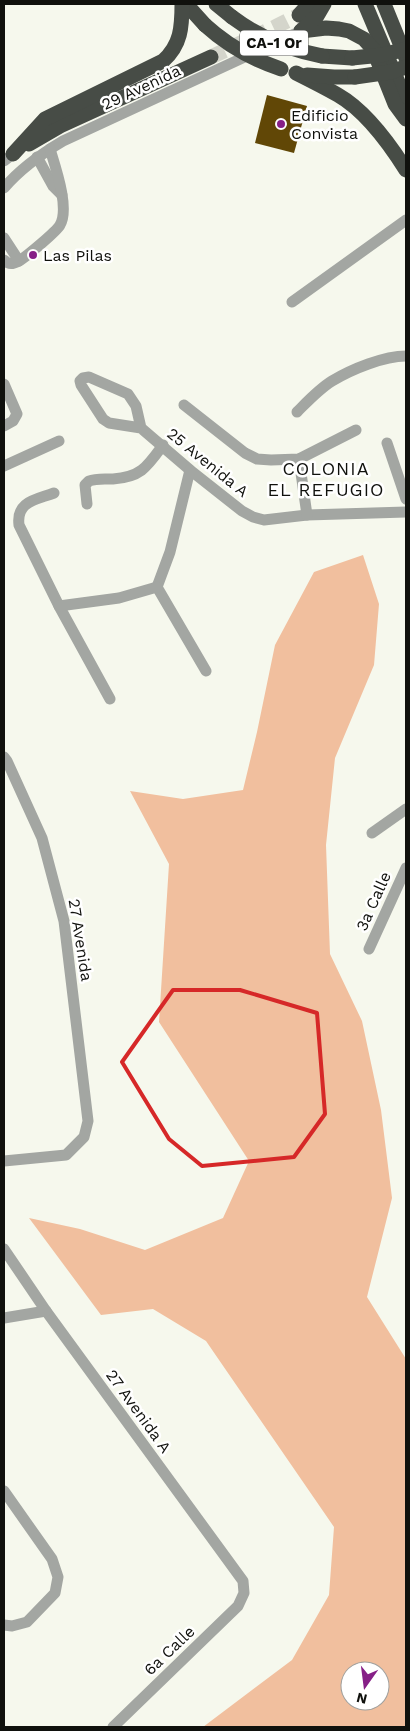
<svg xmlns="http://www.w3.org/2000/svg" width="410" height="1731" font-family="'Work Sans',sans-serif">
  <rect width="100%" height="100%" fill="#f6f8ed"/>
  <path fill="#f1bf9e" fill-rule="evenodd" d="M363 555 379 604 374 665 335 758 326 845 330 954 362 1021 381 1110 392 1198 367 1297 406 1359V1727H203L292 1660 329 1595 334 1527 206 1341 153 1309 101 1315 29 1218 80 1229 145 1250 223 1218 249 1161 159 1022 169 864 130 791 183 799 243 790 257 732 275 645 314 572ZM350 1671H380V1701H350Z"/>
  <polygon fill="#614706" points="267,95 307,106 294,153 255,143"/>
  <g fill="none" stroke-linecap="round" stroke-linejoin="round">
    <polyline stroke="#d4d5cb" stroke-width="15" stroke-dasharray="15 8" stroke-linecap="butt" points="211,57 275,27 299,15"/>
    <g stroke="#a3a6a2" stroke-width="11">
      <polyline points="37,157 53,186 62,195"/>
      <polyline points="4,161 13,154"/>
      <path d="M4 188C21 168 41 154 63 141L301 31"/>
      <polyline points="4,238 19,261"/>
      <path d="M4 260C9 265 13 264 19 261 26 257 57 231 60 225 70 208 55 166 50 149"/>
      <polyline points="292,302 406,220"/>
      <polyline points="4,384 17,414 13,421 4,426"/>
      <polyline points="184,405 245,453 257,459 271,460 299,459 356,430"/>
      <path d="M297 412C308 401 319 389 332 381 352 369 384 356 406 356"/>
      <polyline points="141,428 136,406 128,394 89,377 83,378 80,381 81,385 103,419 109,423 141,428 190,470 242,511 253,517 264,520 307,515 406,512"/>
      <polyline points="387,443 406,499"/>
      <polyline points="299,459 307,515"/>
      <polyline points="4,466 59,441"/>
      <polyline points="190,470 170,552 157,587 206,671"/>
      <path d="M54 493C36 500 16 501 19 525L59 606 110 699"/>
      <path d="M87 504 85 485 89 481C96 478 105 479 113 479 141 477 147 467 163 445"/>
      <polyline points="59,606 119,598 157,587"/>
      <polyline points="4,757 7,761 42,838 64,921 88,1121 84,1137 66,1155 4,1161"/>
      <polyline points="372,833 406,809"/>
      <polyline points="369,949 406,868"/>
      <polyline points="4,1249 46,1311 243,1581 244,1593 238,1606 113,1727"/>
      <polyline points="4,1318 46,1311"/>
      <polyline points="4,1491 52,1559 58,1577 55,1593 27,1622 12,1626 4,1625"/>
    </g>
    <g stroke="#474c46" stroke-width="15">
      <polyline points="186,4 205,25"/>
      <polyline points="216,4 232,17"/>
      <polyline points="365,4 406,101"/>
      <polyline points="384,4 406,58"/>
      <polyline points="299,15 309,4"/>
      <polyline points="301,31 326,28 339,29 349,31 364,39 373,49 395,104 406,119"/>
      <polyline points="301,31 317,16 324,4"/>
      <polyline points="322,56 352,58"/>
      <path d="M296 73C310 80 324 87 338 95 366 111 389 143 406 170"/>
      <polyline points="307,75 334,77 355,77"/>
      <polyline points="29,144 60,126 211,57"/>
      <path d="M13 154 45 119 163 61C181 45 182 27 182 4"/>
    </g>
    <g stroke="#474c46" stroke-width="15">
      <path d="M232 17C260 38 288 50 322 56"/>
      <path d="M205 25C228 46 251 59 281 69"/>
      <polyline points="352,58 382,55 406,49"/>
      <polyline points="355,77 390,72 406,67"/>
    </g>
  </g>
  <path fill="none" stroke="#d62828" stroke-width="4" stroke-linejoin="round" d="M173 990H240L317 1013 325 1114 294 1157 202 1166 169 1139 122 1062Z"/>
  <g fill="#861f87" stroke="#fff" stroke-width="2">
    <circle cx="281" cy="124" r="5"/>
    <circle cx="33" cy="255" r="5"/>
  </g>
  <g text-anchor="middle" stroke-width="5" stroke-linejoin="round" paint-order="stroke">
    <rect fill="#fff" stroke="#585856" stroke-width="1" x="240" y="30.5" width="68" height="25" rx="4"/>
    <g font-size="15" font-weight="bold" fill="#10110d">
      <text x="274" y="48">CA-1 Or</text>
    </g>
    <g font-size="16" fill="#10110d" stroke="#fff">
      <text transform="translate(141 87) rotate(-25)" y="6">29 Avenida</text>
      <text transform="translate(208 462) rotate(39)" y="6">25 Avenida A</text>
      <text transform="translate(373 901) rotate(-66)" y="6">3a Calle</text>
      <text transform="translate(81 940) rotate(81)" y="6">27 Avenida</text>
      <text transform="translate(139 1411) rotate(54)" y="6">27 Avenida A</text>
      <text transform="translate(169 1650) rotate(-44)" y="6">6a Calle</text>
    </g>
    <g font-size="16" fill="#10110d" stroke="#fff" text-anchor="start">
      <text x="291" y="121">Edificio<tspan x="291" dy="18">Convista</tspan></text>
      <text x="43" y="261">Las Pilas</text>
    </g>
    <g font-size="18" letter-spacing="1" fill="#10110d" stroke="#fff">
      <text x="326" y="475">COLONIA<tspan x="326" dy="21">EL REFUGIO</tspan></text>
    </g>
  </g>
  <rect width="410" height="1731" fill="none" stroke="#10110d" stroke-width="10"/>
  <g transform="translate(365 1686) rotate(194)"><circle r="24" fill="#ffffff" stroke="#9fa09e"/>
  <path d="M0-4L9 19L0 12L-9 19Z" fill="#861f87"/>
  <text y="-8" font-size="14" font-weight="bold" text-anchor="middle" fill="#10110d">N</text>
  </g>
</svg>
